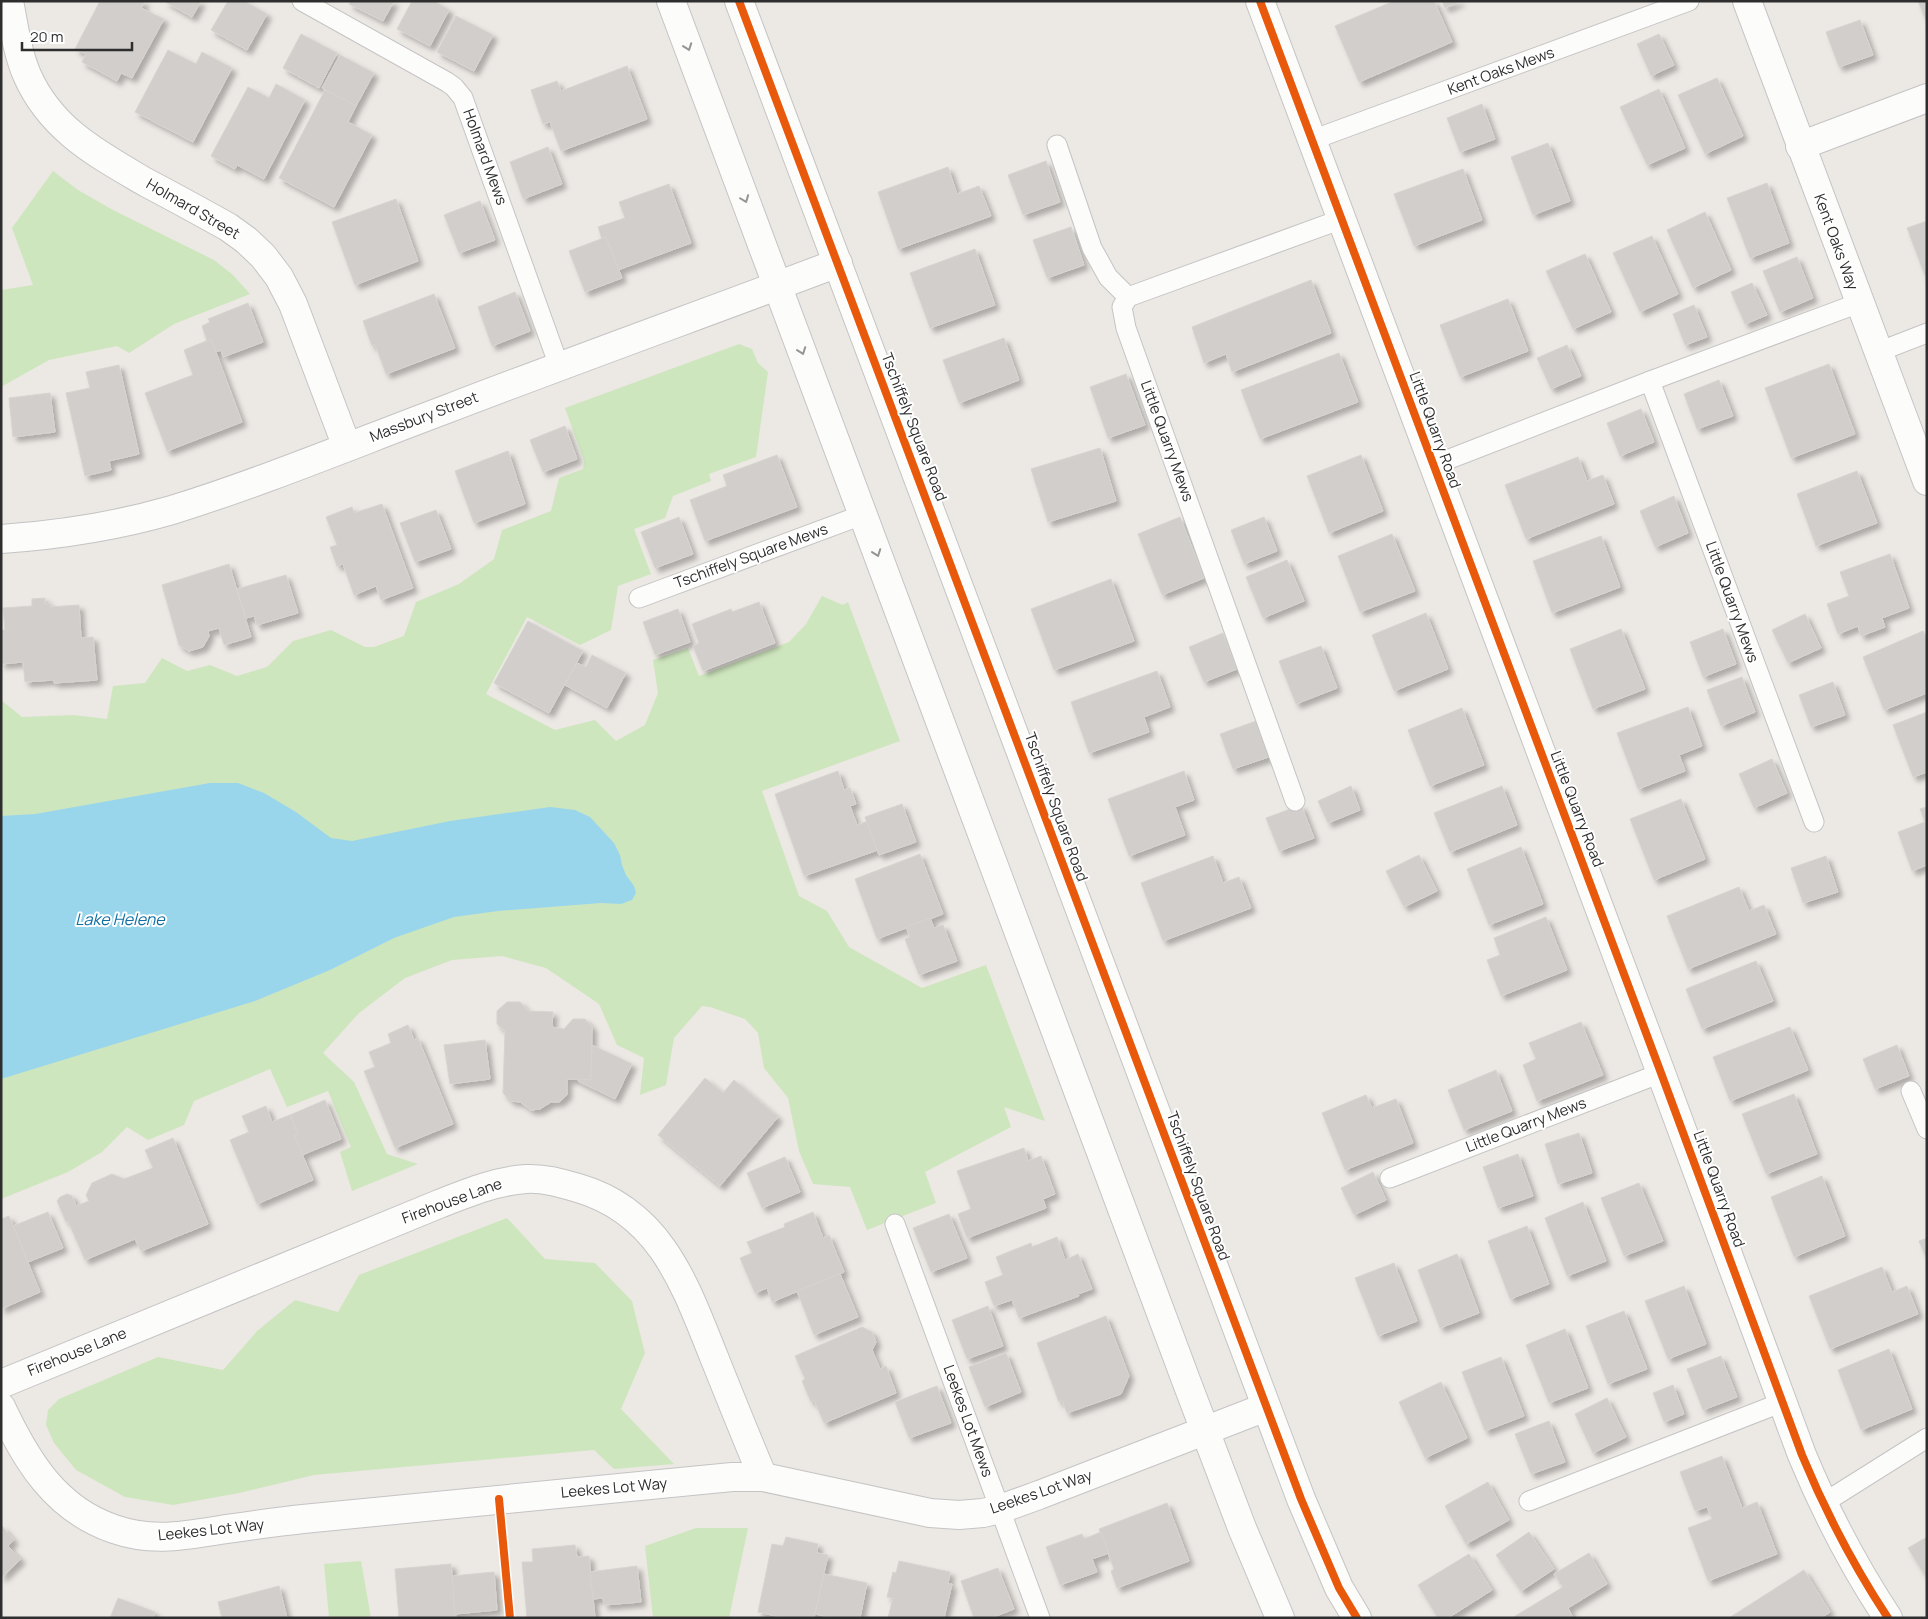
<svg xmlns="http://www.w3.org/2000/svg" width="1928" height="1619" font-family="Manrope,sans-serif">
  <defs>
    <filter id="shadow"><feDropShadow dx="4.5" dy="4.5" stdDeviation="2.5" flood-color="#0004"/></filter>
  </defs>
  <rect width="100%" height="100%" fill="#ece8e4"/>
  <g fill="#cee6be">
    <polygon points="53,171 78,190 113,210 214,260 233,275 250,294 174,324 129,353 117,346 49,360 1,387 1,290 33,285 12,228"/>
    <polygon points="739,344 752,349 758,363 768,372 756,457 709,474 711,481 673,496 665,518 634,529 651,574 618,586 611,630 580,645 527,617 486,694 555,730 595,720 616,741 645,725 658,693 653,660 688,648 699,676 789,642 806,624 822,596 843,605 848,602 900,741 762,791 799,896 827,911 849,947 922,988 986,965 1045,1121 1004,1107 1011,1127 925,1172 936,1203 867,1230 850,1187 813,1184 799,1151 788,1098 764,1068 758,1033 745,1019 710,1007 702,1006 674,1038 666,1085 640,1095 644,1058 617,1045 599,1004 546,968 502,956 452,960 405,978 359,1013 323,1053 354,1082 387,1154 418,1164 352,1191 340,1152 351,1147 328,1091 287,1107 270,1069 194,1101 184,1125 148,1140 127,1127 102,1152 68,1172 1,1199 1,700 22,717 73,715 107,719 113,686 145,683 162,658 187,671 210,665 237,676 267,667 293,641 331,630 365,647 374,647 404,636 416,602 459,584 494,559 502,530 551,511 559,478 583,469 584,461 565,408"/>
    <polygon points="507,1218 545,1259 595,1263 632,1301 645,1353 621,1409 674,1464 614,1469 594,1450 314,1475 239,1493 173,1505 125,1497 76,1470 54,1443 46,1425 48,1410 59,1399 158,1357 223,1370 257,1331 295,1300 338,1312 359,1275"/>
    <polygon points="696,1528 748,1528 729,1618 653,1618 645,1546"/>
    <polygon points="361,1561 371,1618 329,1618 324,1564"/>
  </g>
  <polygon fill="#99d6ec" points="210,783 238,783 264,793 296,812 331,838 352,841 450,821 550,807 575,810 590,817 614,843 620,855 622,865 626,875 634,886 636,893 632,900 621,904 601,903 498,911 454,917 394,938 330,970 255,1001 1,1079 1,816 35,814"/>
  <g fill="#d1cecb" stroke="#d7d4d0" filter="url(#shadow)">
    <polygon points="100,1 145,1 141,8 164,19 132,78 121,73 117,81 82,62 86,54 75,49"/>
    <polygon points="164,1 201,1 192,17"/>
    <polygon points="228,1 244,1 267,14 247,50 211,30"/>
    <polygon points="351,1 394,1 383,21 349,4"/>
    <polygon points="412,1 434,1 449,10 430,46 397,29"/>
    <polygon points="1394,1 1434,1 1452,42 1359,82 1335,26"/>
    <polygon points="1442,1 1461,1 1445,8"/>
    <polygon points="1918,1 1927,1 1927,23"/>
    <polygon points="456,16 493,35 474,71 437,52"/>
    <polygon points="1860,20 1873,55 1839,67 1826,32"/>
    <polygon points="301,34 337,53 319,88 283,68"/>
    <polygon points="1659,34 1674,65 1651,76 1637,44"/>
    <polygon points="168,50 196,64 202,52 232,68 193,142 135,112"/>
    <polygon points="340,55 374,73 356,106 322,88"/>
    <polygon points="627,66 647,119 561,151 550,122 543,124 531,90 557,81 561,91"/>
    <polygon points="1717,78 1743,136 1705,154 1678,95"/>
    <polygon points="276,84 305,100 264,179 237,165 235,169 211,156 248,87 269,98"/>
    <polygon points="1659,89 1685,148 1647,165 1620,107"/>
    <polygon points="325,90 356,106 348,122 372,135 334,207 279,178"/>
    <polygon points="1482,104 1495,139 1460,152 1447,118"/>
    <polygon points="1548,143 1570,201 1533,215 1511,157"/>
    <polygon points="548,147 562,184 523,199 510,162"/>
    <polygon points="1046,161 1060,202 1023,215 1008,175"/>
    <polygon points="948,167 957,194 979,186 991,216 898,249 878,192"/>
    <polygon points="1463,169 1482,220 1414,246 1394,194"/>
    <polygon points="1767,183 1789,243 1750,258 1727,198"/>
    <polygon points="669,184 691,243 618,270 606,237 602,239 598,227 625,218 619,202"/>
    <polygon points="396,199 418,261 355,285 332,222"/>
    <polygon points="480,201 495,240 459,253 444,215"/>
    <polygon points="1705,212 1731,270 1693,288 1667,230"/>
    <polygon points="1927,221 1927,281 1907,228"/>
    <polygon points="1071,227 1084,265 1047,278 1033,240"/>
    <polygon points="1652,236 1678,294 1640,312 1613,253"/>
    <polygon points="606,237 622,278 585,292 569,251"/>
    <polygon points="975,249 995,305 930,328 910,273"/>
    <polygon points="1585,254 1611,312 1573,329 1546,271"/>
    <polygon points="1797,257 1813,298 1780,312 1763,271"/>
    <polygon points="1311,280 1331,333 1232,372 1226,354 1204,363 1192,327"/>
    <polygon points="1752,283 1767,315 1745,324 1731,292"/>
    <polygon points="515,292 530,331 492,346 478,307"/>
    <polygon points="434,294 455,348 386,374 375,344 372,346 363,321"/>
    <polygon points="1508,299 1528,351 1460,377 1440,325"/>
    <polygon points="248,303 263,342 223,357 221,350 216,352 211,339 207,341 202,326 210,322 208,319"/>
    <polygon points="1694,305 1707,337 1685,345 1673,314"/>
    <polygon points="1004,338 1019,380 959,403 943,360"/>
    <polygon points="211,339 242,422 167,451 145,393 193,375 184,350"/>
    <polygon points="1567,345 1581,376 1551,389 1537,358"/>
    <polygon points="1339,353 1358,402 1260,439 1241,390"/>
    <polygon points="1829,364 1855,434 1791,458 1765,388"/>
    <polygon points="119,365 139,454 109,461 111,470 85,476 66,393 90,388 86,372"/>
    <polygon points="1126,374 1145,425 1108,438 1090,387"/>
    <polygon points="1719,380 1733,416 1697,429 1684,394"/>
    <polygon points="50,393 55,432 13,437 9,398"/>
    <polygon points="1641,409 1654,442 1620,456 1607,423"/>
    <polygon points="565,426 577,459 543,472 530,440"/>
    <polygon points="1100,448 1116,501 1048,522 1031,469"/>
    <polygon points="508,451 525,504 474,523 455,471"/>
    <polygon points="777,455 797,507 705,541 690,500 727,486 723,475"/>
    <polygon points="1361,455 1383,511 1329,533 1307,476"/>
    <polygon points="1578,457 1587,481 1603,475 1614,504 1526,539 1505,485"/>
    <polygon points="1857,471 1877,523 1816,546 1797,494"/>
    <polygon points="1674,496 1688,533 1655,547 1640,511"/>
    <polygon points="382,504 413,588 381,600 376,586 354,595 343,564 337,566 330,547 337,545 326,517 352,507 354,513"/>
    <polygon points="436,510 451,549 415,562 400,523"/>
    <polygon points="679,517 693,554 655,568 641,532"/>
    <polygon points="1180,517 1204,578 1162,595 1138,534"/>
    <polygon points="1264,517 1277,551 1244,564 1231,530"/>
    <polygon points="1392,534 1415,591 1360,612 1338,556"/>
    <polygon points="1601,536 1620,587 1552,613 1533,561"/>
    <polygon points="1890,554 1909,608 1882,618 1885,627 1861,636 1858,626 1838,634 1827,604 1849,596 1840,572"/>
    <polygon points="1287,560 1304,601 1263,618 1246,577"/>
    <polygon points="229,564 251,637 224,645 219,628 208,631 209,636 203,647 189,651 179,645 162,585"/>
    <polygon points="286,575 298,613 257,625 254,616 246,618 237,589"/>
    <polygon points="1111,579 1134,641 1054,670 1031,609"/>
    <polygon points="45,598 45,604 50,603 50,607 79,605 81,638 93,637 97,680 54,683 54,680 25,682 23,662 1,664 1,630 5,630 3,608 32,606 32,599"/>
    <polygon points="759,602 775,643 703,671 693,646 699,643 692,624 731,609 732,612"/>
    <polygon points="678,609 690,642 655,655 643,622"/>
    <polygon points="1426,613 1448,669 1394,691 1372,635"/>
    <polygon points="1805,614 1821,648 1788,663 1772,630"/>
    <polygon points="528,621 583,651 549,713 494,683"/>
    <polygon points="1621,629 1645,689 1593,709 1570,649"/>
    <polygon points="1723,629 1736,664 1703,677 1690,642"/>
    <polygon points="1923,631 1927,639 1927,693 1884,710 1863,657"/>
    <polygon points="1223,633 1237,669 1204,682 1189,647"/>
    <polygon points="1321,646 1337,688 1296,704 1279,661"/>
    <polygon points="592,655 626,673 607,708 565,685 577,663 586,667"/>
    <polygon points="1157,671 1170,707 1144,717 1149,732 1089,753 1071,702"/>
    <polygon points="1742,677 1755,712 1721,726 1707,690"/>
    <polygon points="1833,682 1845,715 1811,727 1799,695"/>
    <polygon points="1688,707 1702,746 1679,755 1685,771 1638,789 1617,733"/>
    <polygon points="1462,708 1484,765 1430,786 1408,730"/>
    <polygon points="1927,712 1927,772 1913,777 1893,725"/>
    <polygon points="1256,721 1269,757 1233,769 1220,734"/>
    <polygon points="1772,759 1787,793 1754,808 1739,774"/>
    <polygon points="838,771 844,790 850,788 856,804 850,806 857,825 868,821 878,850 804,876 775,794"/>
    <polygon points="1184,771 1194,800 1175,807 1185,835 1129,856 1108,799"/>
    <polygon points="1351,786 1360,810 1328,823 1318,801"/>
    <polygon points="1502,786 1517,825 1450,852 1434,813"/>
    <polygon points="1681,799 1705,859 1654,880 1630,819"/>
    <polygon points="902,804 916,842 879,855 865,817"/>
    <polygon points="1301,805 1314,838 1279,851 1266,818"/>
    <polygon points="1927,807 1927,865 1912,871 1898,832 1925,822 1920,809"/>
    <polygon points="1521,847 1543,904 1489,925 1467,869"/>
    <polygon points="920,854 943,914 877,939 855,879"/>
    <polygon points="1419,855 1437,891 1404,907 1386,871"/>
    <polygon points="1213,856 1223,883 1239,877 1251,908 1163,941 1141,883"/>
    <polygon points="1826,856 1838,892 1803,903 1791,868"/>
    <polygon points="1739,887 1749,911 1764,905 1776,934 1688,969 1667,916"/>
    <polygon points="1546,917 1567,970 1501,996 1487,960 1500,955 1494,938"/>
    <polygon points="930,918 934,928 943,925 957,961 919,975 905,939 910,937 906,927"/>
    <polygon points="1756,961 1773,1001 1702,1029 1686,989"/>
    <polygon points="507,1002 520,1002 528,1011 553,1012 552,1025 555,1028 564,1029 573,1019 585,1019 592,1027 591,1080 567,1079 567,1095 559,1102 551,1102 540,1109 531,1110 520,1102 511,1101 503,1093 505,1031 497,1024 497,1011"/>
    <polygon points="1581,1022 1603,1075 1537,1101 1523,1065 1536,1059 1529,1043"/>
    <polygon points="408,1025 414,1040 418,1038 453,1124 395,1148 364,1071 375,1067 369,1052 391,1043 388,1034"/>
    <polygon points="1790,1027 1808,1070 1730,1101 1713,1057"/>
    <polygon points="485,1040 490,1079 450,1084 444,1045"/>
    <polygon points="592,1045 632,1064 615,1099 578,1081 579,1079 591,1080"/>
    <polygon points="1897,1045 1909,1076 1875,1089 1863,1059"/>
    <polygon points="1496,1070 1512,1111 1464,1130 1448,1090"/>
    <polygon points="705,1078 723,1093 734,1080 778,1117 720,1186 658,1135"/>
    <polygon points="1794,1094 1817,1154 1766,1174 1742,1114"/>
    <polygon points="1366,1095 1372,1108 1396,1099 1413,1143 1345,1170 1322,1113"/>
    <polygon points="325,1100 341,1139 302,1155 294,1135 298,1134 290,1115"/>
    <polygon points="266,1106 272,1122 290,1115 298,1134 294,1135 313,1180 257,1204 230,1140 249,1132 242,1116"/>
    <polygon points="1579,1133 1592,1173 1558,1184 1545,1144"/>
    <polygon points="173,1138 208,1224 141,1251 135,1239 85,1260 68,1221 66,1222 57,1201 60,1197 67,1194 72,1196 76,1206 89,1201 86,1195 92,1183 112,1174 124,1179 153,1168 145,1150"/>
    <polygon points="1024,1148 1028,1161 1041,1156 1055,1194 1043,1199 1046,1208 967,1238 958,1214 971,1209 957,1171"/>
    <polygon points="1518,1154 1533,1196 1498,1208 1483,1167"/>
    <polygon points="785,1157 800,1192 762,1208 747,1173"/>
    <polygon points="1373,1172 1386,1200 1354,1215 1341,1188"/>
    <polygon points="1822,1176 1845,1236 1794,1257 1771,1197"/>
    <polygon points="1639,1183 1663,1241 1624,1256 1601,1198"/>
    <polygon points="1583,1202 1606,1261 1567,1276 1545,1218"/>
    <polygon points="48,1212 63,1248 28,1262 13,1226"/>
    <polygon points="813,1212 823,1238 829,1235 844,1272 772,1302 767,1288 755,1293 740,1258 752,1253 747,1242 785,1227 784,1224"/>
    <polygon points="949,1214 967,1258 931,1272 913,1228"/>
    <polygon points="9,1216 40,1292 1,1309 1,1219"/>
    <polygon points="1527,1226 1549,1284 1510,1299 1488,1241"/>
    <polygon points="1057,1237 1065,1260 1078,1254 1092,1289 1078,1294 1079,1296 1019,1318 1012,1300 994,1306 985,1282 1003,1275 996,1257 1031,1243 1032,1247"/>
    <polygon points="1927,1238 1927,1260 1919,1241"/>
    <polygon points="1457,1254 1479,1313 1440,1328 1418,1270"/>
    <polygon points="1394,1263 1417,1321 1378,1336 1355,1278"/>
    <polygon points="1882,1267 1892,1292 1907,1286 1918,1314 1830,1349 1809,1296"/>
    <polygon points="840,1274 858,1317 814,1335 797,1291"/>
    <polygon points="1684,1286 1706,1344 1668,1359 1645,1301"/>
    <polygon points="988,1306 1003,1346 967,1359 952,1320"/>
    <polygon points="1624,1311 1647,1369 1608,1384 1586,1326"/>
    <polygon points="1106,1316 1129,1376 1121,1394 1067,1413 1062,1400 1059,1402 1037,1343"/>
    <polygon points="862,1327 872,1332 876,1342 872,1350 880,1369 886,1366 896,1393 824,1423 814,1400 811,1402 802,1381 805,1379 795,1356"/>
    <polygon points="1565,1329 1588,1388 1549,1403 1526,1345"/>
    <polygon points="1889,1349 1912,1409 1861,1430 1838,1370"/>
    <polygon points="1006,1353 1021,1392 985,1407 969,1367"/>
    <polygon points="1721,1356 1737,1397 1703,1410 1687,1369"/>
    <polygon points="1501,1357 1524,1416 1485,1431 1462,1372"/>
    <polygon points="1441,1382 1467,1438 1425,1458 1399,1402"/>
    <polygon points="1673,1385 1684,1414 1664,1422 1653,1393"/>
    <polygon points="937,1386 951,1423 909,1438 895,1402"/>
    <polygon points="1607,1398 1626,1437 1593,1453 1575,1414"/>
    <polygon points="1549,1421 1565,1462 1531,1474 1515,1434"/>
    <polygon points="1722,1456 1742,1508 1757,1502 1777,1554 1708,1581 1688,1528 1712,1519 1707,1507 1695,1511 1680,1472"/>
    <polygon points="1488,1482 1509,1520 1466,1544 1445,1506"/>
    <polygon points="1167,1503 1189,1561 1117,1588 1111,1571 1114,1569 1099,1529"/>
    <polygon points="1,1525 14,1540 8,1546 21,1559 1,1578"/>
    <polygon points="1101,1532 1109,1553 1092,1559 1097,1572 1060,1585 1046,1547 1082,1534 1084,1539"/>
    <polygon points="1529,1532 1554,1569 1521,1591 1496,1555"/>
    <polygon points="786,1537 818,1544 817,1553 828,1555 814,1618 785,1618 758,1612 772,1544 783,1546"/>
    <polygon points="1927,1537 1927,1579 1908,1548"/>
    <polygon points="575,1545 577,1557 589,1556 595,1618 527,1618 522,1562 533,1562 532,1549"/>
    <polygon points="1589,1553 1607,1584 1568,1608 1573,1618 1512,1618 1563,1587 1554,1574"/>
    <polygon points="1469,1554 1492,1590 1448,1618 1438,1618 1418,1585"/>
    <polygon points="899,1561 950,1572 948,1584 952,1584 944,1618 888,1618 893,1598 887,1597 893,1572 896,1573"/>
    <polygon points="451,1564 456,1618 399,1618 395,1569"/>
    <polygon points="637,1566 641,1602 604,1605 603,1598 593,1599 590,1572"/>
    <polygon points="998,1568 1014,1609 991,1618 974,1618 961,1581"/>
    <polygon points="1804,1570 1830,1612 1821,1618 1729,1618"/>
    <polygon points="494,1572 497,1610 455,1614 452,1576"/>
    <polygon points="824,1574 867,1583 860,1618 833,1618 815,1614"/>
    <polygon points="279,1586 287,1618 222,1618 218,1602"/>
    <polygon points="118,1598 155,1612 153,1618 110,1618"/>
  </g>
  <g fill="none" stroke-linecap="round" stroke-linejoin="round">
    <defs>
      <g id="lane">
        <polyline points="302,1 447,82 454,87 463,98 559,366"/>
        <polyline points="1312,140 1689,1"/>
        <polyline points="1057,145 1092,248 1108,277 1128,297"/>
        <polyline points="1878,352 1927,333"/>
        <polyline points="1650,381 1814,822"/>
        <polyline points="1434,465 1650,381 1859,303"/>
        <polyline points="639,598 862,515"/>
        <polyline points="1295,801 1126,328 1122,307 1128,297 1342,219"/>
        <polyline points="1911,1091 1927,1129"/>
        <polyline points="1390,1178 1661,1073"/>
        <polyline points="895,1224 1040,1618"/>
        <polyline points="1529,1501 1783,1402"/>
        <polyline points="1822,1504 1927,1438"/>
      </g>
      <g id="street">
        <path d="M9 1C14 26 17 52 27 75 51 130 99 155 147 183 174 197 201 212 228 227L246 240 263 256 279 277 293 304 347 447"/>
        <path d="M1260 1 1661 1073 1802 1455C1826 1513 1853 1565 1888 1618"/>
        <polyline points="1747,1 1927,481"/>
        <polyline points="1800,146 1927,98"/>
        <path d="M1 539C58 535 117 526 172 510 265 481 356 443 447 409 577 359 708 312 838 263"/>
        <path d="M1 1384 439 1204C467 1193 496 1181 526 1179 544 1178 561 1183 578 1188 661 1212 685 1285 714 1357 730 1397 746 1437 763 1477"/>
        <path d="M1 1407C26 1460 55 1509 114 1529 151 1542 182 1536 220 1530 248 1526 275 1522 303 1519 446 1505 589 1491 732 1477H763L930 1513 959 1515 983 1513 1000 1509 1039 1495 1266 1407"/>
      </g>
      <g id="secondary">
        <polyline points="671,1 1187,1383 1242,1528 1280,1618"/>
        <polyline points="739,1 1301,1499 1339,1588 1357,1618"/>
      </g>
    </defs>
    <use href="#lane" stroke="#c5c4c5" stroke-width="21"/>
    <use href="#street" stroke="#c5c4c5" stroke-width="30"/>
    <use href="#secondary" stroke="#c5c4c5" stroke-width="30"/>
    <use href="#lane" stroke="#fcfcfb" stroke-width="19"/>
    <use href="#street" stroke="#fcfcfb" stroke-width="28"/>
    <use href="#secondary" stroke="#fcfcfb" stroke-width="28"/>
    <defs>
      <g id="cycleway">
        <polyline points="739,1 1301,1499 1339,1588 1357,1618"/>
        <path d="M1260 1 1661 1073 1802 1455C1826 1513 1853 1565 1888 1618"/>
        <polyline points="499,1499 510,1618"/>
      </g>
    </defs>
    <use href="#cycleway" stroke="#fff" stroke-width="11"/>
    <use href="#cycleway" stroke="#e8590c" stroke-width="8"/>
  </g>
  <defs><path id="oneway-chevron" d="M-2-3.5L2.5 0L-2 3.5" fill="none" stroke-width="1.6" stroke-linecap="round" stroke-linejoin="round" transform="scale(1.25)"/></defs>
  <g stroke="#959594">
    <use href="#oneway-chevron" transform="translate(688 47) rotate(70)"/>
    <use href="#oneway-chevron" transform="translate(745 199) rotate(69)"/>
    <use href="#oneway-chevron" transform="translate(802 351) rotate(70)"/>
    <use href="#oneway-chevron" transform="translate(877 553) rotate(70)"/>
  </g>
  <g text-anchor="middle" stroke-width="4" stroke-linejoin="round" paint-order="stroke">
    <g font-size="15" fill="#2e2e2e" stroke="#fff">
      <text transform="translate(1501 71) rotate(-20)" y="5">Kent Oaks Mews</text>
      <text transform="translate(485 157) rotate(70)" y="5">Holmard Mews</text>
      <text transform="translate(193 209) rotate(30)" y="5">Holmard Street</text>
      <text transform="translate(1836 242) rotate(70)" y="5">Kent Oaks Way</text>
      <text transform="translate(424 417) rotate(-21)" y="5">Massbury Street</text>
      <text transform="translate(914 427) rotate(69)" y="5">Tschiffely Square Road</text>
      <text transform="translate(1435 430) rotate(70)" y="5">Little Quarry Road</text>
      <text transform="translate(1167 441) rotate(70)" y="5">Little Quarry Mews</text>
      <text transform="translate(751 556) rotate(-20)" y="5">Tschiffely Square Mews</text>
      <text transform="translate(1732 602) rotate(70)" y="5">Little Quarry Mews</text>
      <text transform="translate(1056 807) rotate(70)" y="5">Tschiffely Square Road</text>
      <text transform="translate(1577 809) rotate(69)" y="5">Little Quarry Road</text>
      <text transform="translate(1526 1125) rotate(-21)" y="5">Little Quarry Mews</text>
      <text transform="translate(1198 1186) rotate(70)" y="5">Tschiffely Square Road</text>
      <text transform="translate(1719 1189) rotate(70)" y="5">Little Quarry Road</text>
      <text transform="translate(452 1201) rotate(-20)" y="5">Firehouse Lane</text>
      <text transform="translate(77 1352) rotate(-22)" y="5">Firehouse Lane</text>
      <text transform="translate(968 1421) rotate(70)" y="5">Leekes Lot Mews</text>
      <text transform="translate(614 1488) rotate(-5)" y="5">Leekes Lot Way</text>
      <text transform="translate(1041 1492) rotate(-19)" y="5">Leekes Lot Way</text>
      <text transform="translate(211 1530) rotate(-6)" y="5">Leekes Lot Way</text>
    </g>
    <g font-size="16" font-style="italic" fill="#0d6fa3" stroke="#fff">
      <text x="120" y="925">Lake Helene</text>
    </g>
  </g>
  <rect width="1928" height="1619" fill="none" stroke="#2e2e2e" stroke-width="5"/>
  <path d="M22 42v8h110v-8" fill="none" stroke="#2e2e2e" stroke-width="2.5"/>
  <text x="30" y="42" font-size="15" fill="#2e2e2e" stroke="#ffffff" stroke-width="4" paint-order="stroke">20 m</text>
</svg>
